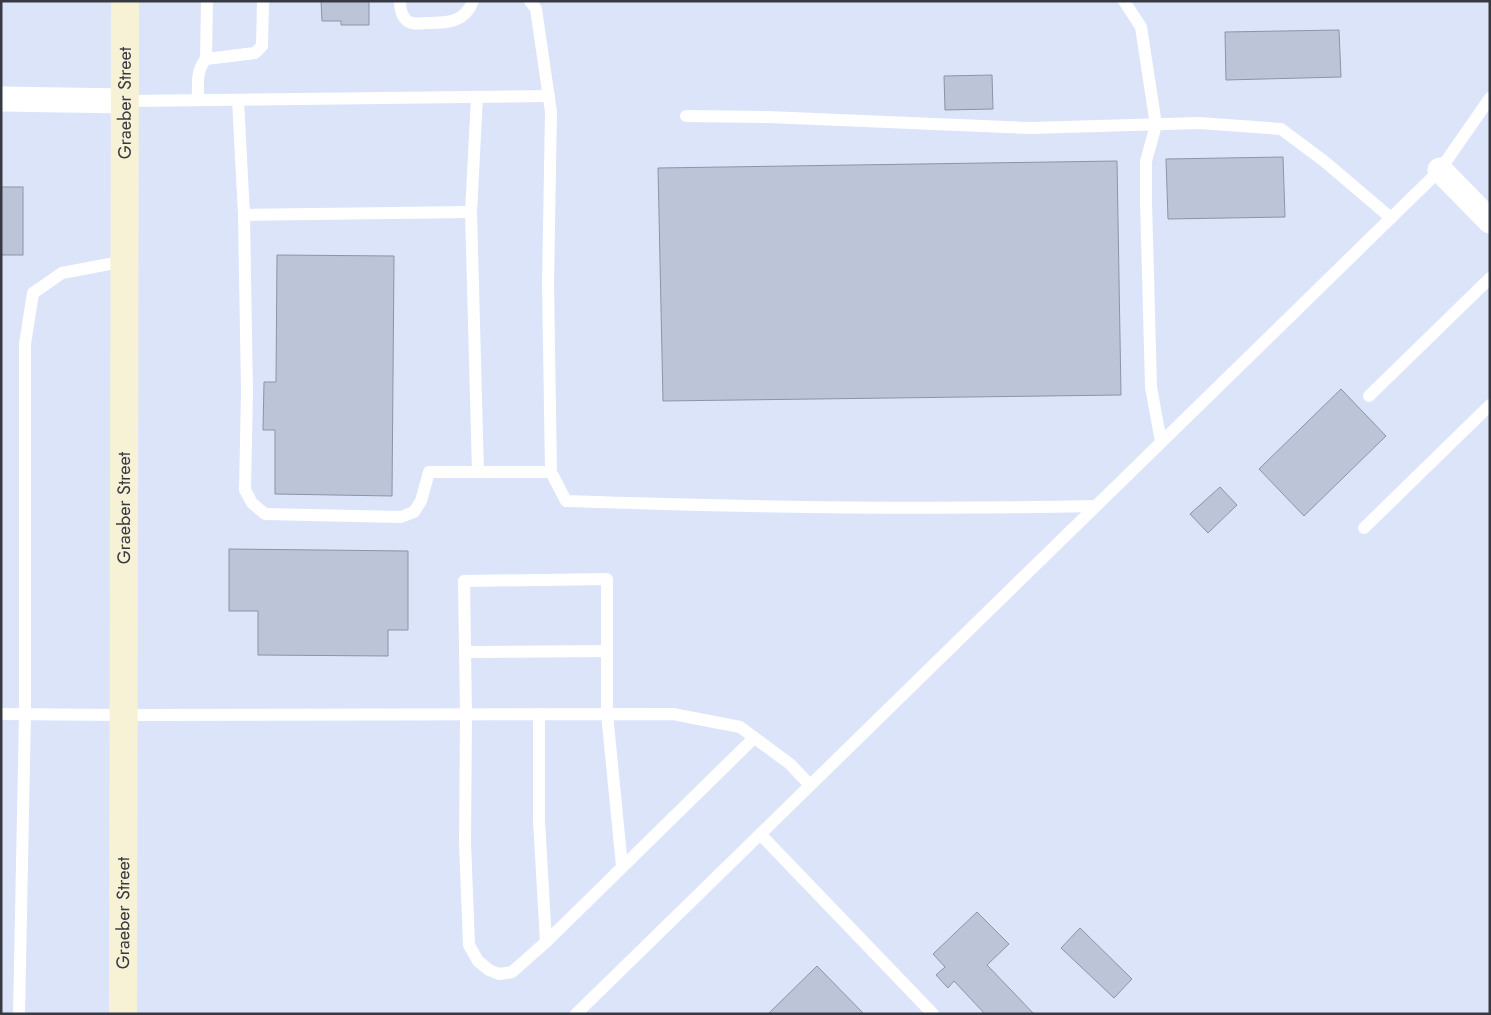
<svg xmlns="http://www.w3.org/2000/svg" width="1491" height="1015" font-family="Jost,sans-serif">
  <rect width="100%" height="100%" fill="#dce4f9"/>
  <g fill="#bcc4d8" stroke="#8d94a7">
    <polygon points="321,1 369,1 369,25 341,25 341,21 322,21"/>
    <polygon points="1339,30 1341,77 1226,80 1225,32"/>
    <polygon points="992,75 993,109 945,110 944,76"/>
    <polygon points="1283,157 1285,217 1168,219 1166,159"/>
    <polygon points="1117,161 1121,395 663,401 658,168"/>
    <rect x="1" y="187" width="22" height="68"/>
    <polygon points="277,255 394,256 392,496 275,494 275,430 263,430 264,382 276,382"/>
    <polygon points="1341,389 1386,436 1304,516 1259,469"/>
    <polygon points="1220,487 1237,505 1208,533 1190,514"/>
    <polygon points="229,549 408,551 408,630 388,630 388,656 258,655 258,611 229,611"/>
    <polygon points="977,912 1009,944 987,965 1034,1014 985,1014 954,981 948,988 936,975 945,967 933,954"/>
    <polygon points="1080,928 1132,979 1114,998 1061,948"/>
    <polygon points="817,966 864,1014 768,1014"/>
  </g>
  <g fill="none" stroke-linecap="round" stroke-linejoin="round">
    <g stroke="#fff" stroke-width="12">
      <path d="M400 1C400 9 402 18 409 22 414 25 422 23 428 23 448 23 465 22 473 1"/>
      <path d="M530 1 536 9 551 112 548 283 551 472 566 501C742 507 919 510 1095 506"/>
      <polyline points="1124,1 1141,27 1156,125 1146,161 1146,201 1151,387 1161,442"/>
      <polyline points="206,59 207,1"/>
      <polyline points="477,97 471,212 478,472 551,472"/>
      <path d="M198 100C198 85 196 70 206 59L255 53 262 46 263 1"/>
      <polyline points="238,100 244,215 471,212"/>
      <polyline points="126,101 549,96"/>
      <polyline points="686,116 768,117 1030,128 1200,123 1281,129 1324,161 1391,218"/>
      <polyline points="244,215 247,392 245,490 252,503 265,514 401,517 414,512 421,501 429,472 478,472"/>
      <polyline points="1369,396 1490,278"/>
      <polyline points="1364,528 1490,405"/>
      <polyline points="465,652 607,651"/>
      <polyline points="1,714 124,715 673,714 740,727 790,764 810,785"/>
      <polyline points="539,714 539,821 546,942"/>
      <polyline points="760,834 933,1014"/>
      <polyline points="622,866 607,714 607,579 464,581 466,715 465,843 469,945 478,961 489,970 499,974 512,972 546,942 754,738"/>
      <polyline points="19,1014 25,714 25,344 33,293 62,273 125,261"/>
      <polyline points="576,1014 1440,170 1490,98"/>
    </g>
    <g stroke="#fff" stroke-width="25">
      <polyline points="1,99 126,101"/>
      <polyline points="1440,170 1490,221"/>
    </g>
    <path stroke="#f7f2d5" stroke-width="28" id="s1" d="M123 1014 125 1"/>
  </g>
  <g text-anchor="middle" stroke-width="4" stroke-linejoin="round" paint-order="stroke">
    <g font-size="18" fill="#373a42" stroke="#dce4f9">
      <text dy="6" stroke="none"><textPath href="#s1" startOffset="911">Graeber Street</textPath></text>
      <text dy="6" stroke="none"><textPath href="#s1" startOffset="506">Graeber Street</textPath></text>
      <text dy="6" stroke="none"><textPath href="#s1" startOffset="101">Graeber Street</textPath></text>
    </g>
  </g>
  <rect width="1491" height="1015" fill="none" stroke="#373a42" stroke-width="5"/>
</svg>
